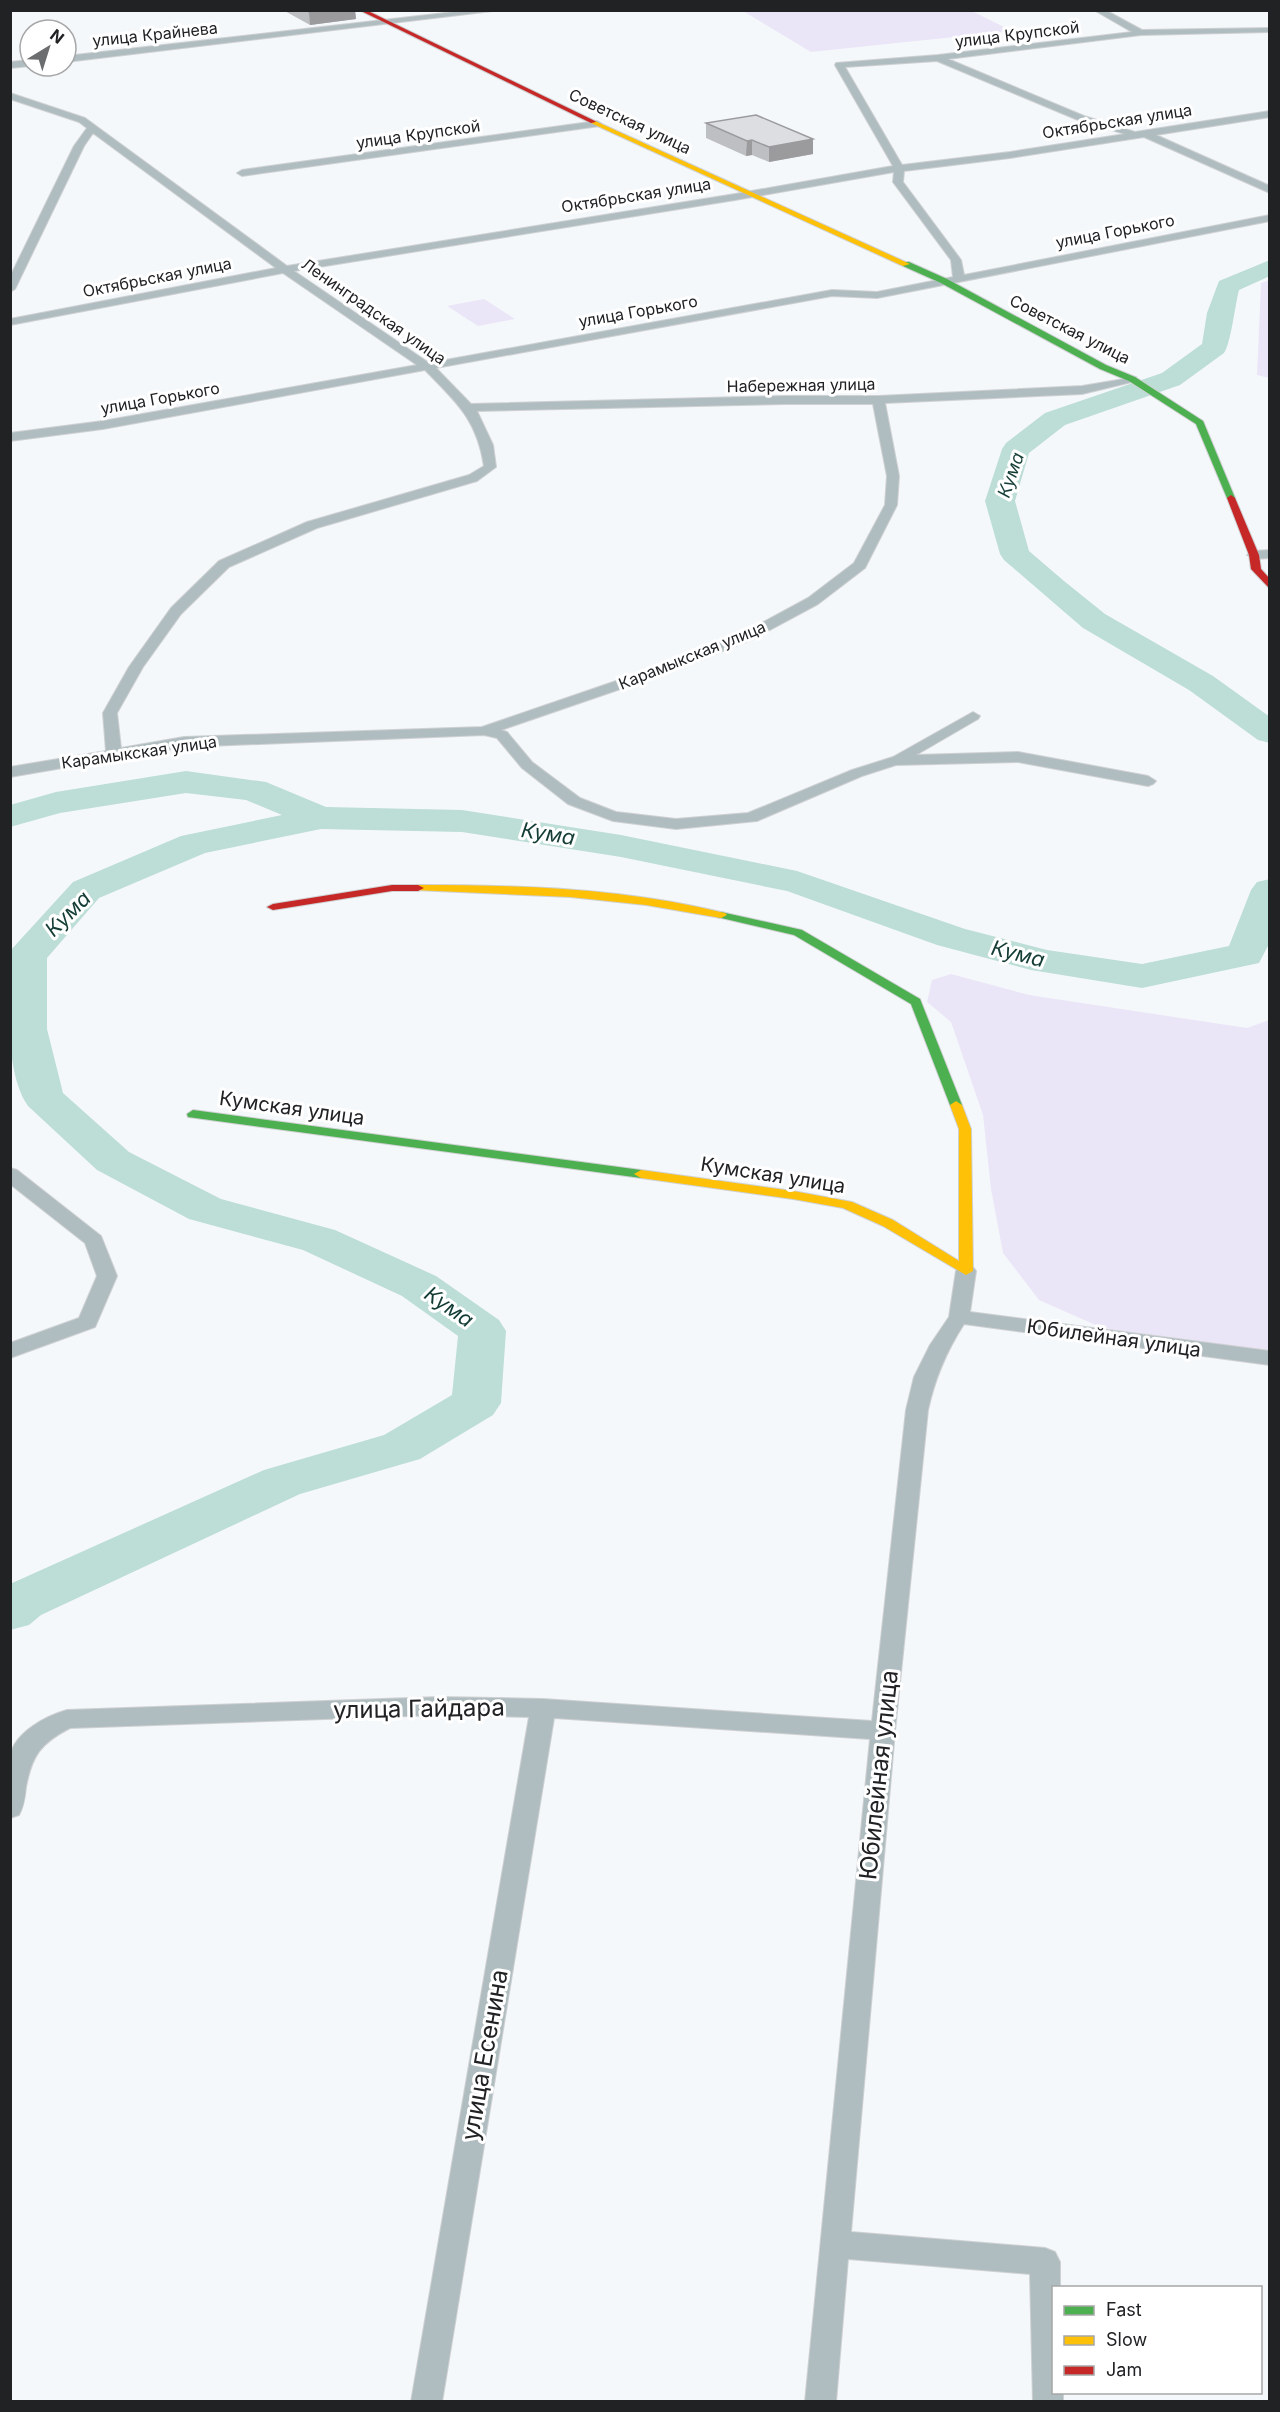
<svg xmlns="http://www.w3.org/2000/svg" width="1280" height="2412" font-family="Inter,sans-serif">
  <rect width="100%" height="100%" fill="#f5f8fb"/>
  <g fill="#ebe6f7">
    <polygon points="743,11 972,11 1012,31 811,52"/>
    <polygon points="1269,280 1269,378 1257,375 1261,283"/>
    <polygon points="484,299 515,319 478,326 447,306"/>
    <polygon points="951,974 1029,995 1247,1028 1269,1020 1269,1354 1154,1338 1100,1327 1039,1300 1003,1253 991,1189 983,1115 951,1022 927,1002 932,980"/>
  </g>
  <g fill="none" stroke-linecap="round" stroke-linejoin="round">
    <g fill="#bdddd7" fill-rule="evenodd">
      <path d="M1270 260V276L1239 290C1235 305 1231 343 1224 353L1180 385 1065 425 1029 453 1015 501 1029 551 1064 581 1105 614 1213 676 1270 717V743L1258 740 1189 690 1083 628 1004 560 1000 554 985 501 1002 449 1006 443 1045 413 1162 373 1202 344 1207 313 1219 281Z"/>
      <path d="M186 771 266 782 326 807 462 810 621 835 797 871 965 929 1047 950 1142 964 1229 946 1251 890 1257 882 1270 879V942L1259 963 1142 988 1031 970 937 945 787 891 621 857 462 832 321 829 205 853 99 898 47 958V1029L63 1093 129 1152 221 1199 335 1230 436 1276 499 1320 506 1331 501 1403 493 1415 420 1459 300 1494 41 1615 29 1625 10 1630V1584L264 1470 384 1435 452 1395 458 1336 402 1296 303 1250 189 1219 97 1170 28 1106C3 1070 10 995 10 951L73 882 181 836 282 815 246 800 186 793 60 813 10 827V805L56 792Z"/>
    </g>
    <defs>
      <g id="street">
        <polygon points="471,10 501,10 66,62 66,56"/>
        <path d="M1094 10H1105L1142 30 1270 28V32L1141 35 948 59 1084 116 1135 132 1270 111V117L1156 135 1270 186V193L1144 137 1010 158 904 171 903 182 961 260 964 275 1270 215V221L877 298 832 296 436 368 471 404 785 396H878L1082 386 1136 377V381L1082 394 885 403 899 476 897 505 865 568 818 604 753 639 667 673 501 730 507 732 532 762 580 798 616 812 676 819 748 813 852 770 893 757 973 712 980 716 978 719 916 755 1018 752 1148 776 1156 781 1153 784 1148 786 1018 762 896 765 862 776 757 821 676 829 613 821 568 804 522 768 497 738 484 735 184 747 10 777V767L106 751 103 713 129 667 171 608 219 561 307 522 469 475 484 466C477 419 456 402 425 370L103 429 10 441V433L103 421 417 365 283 273 10 325V319L276 268 93 133 84 146 15 289 10 292V277L74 146 87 128 79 122 10 99V93L85 118 287 266 735 194 893 166 835 65 836 63 938 55 1132 32ZM937 61 1078 120 1125 134 1010 152 902 165 845 67ZM894 172 893 182 951 260 953 277 877 292 832 290 429 363 294 271 735 200ZM785 404H873L887 476 885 505 854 563 808 598 743 633 657 667 482 727 184 737 121 748 117 713 143 667 181 614 229 567 317 528 477 481 496 467 493 445 477 411Z"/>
        <polygon points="30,60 30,66 10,68 10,62"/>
        <polygon points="597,121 602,124 600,126 242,176 237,173 242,170"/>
        <polygon points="1270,550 1270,558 1254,559 1247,555 1254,551"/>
        <polygon points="10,1168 17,1170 101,1236 117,1276 95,1327 10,1358 10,1343 79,1318 97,1276 85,1243 10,1184"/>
        <path d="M966 1265 973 1267 976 1271 970 1312 1270 1351V1365L964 1324C946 1352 935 1378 928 1410L895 1731 851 2232 1045 2248 1055 2252 1060 2262V2288H1054V2392H1063V2402H1033L1030 2274 848 2259 836 2402H805L870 1739 554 1718 442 2402H411L529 1717 439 1715 70 1728C41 1743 32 1755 26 1787 25 1797 24 1806 19 1815L10 1818C10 1798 7 1775 10 1756 15 1732 46 1716 67 1710L439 1697 543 1699 872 1721 906 1410 914 1377 930 1345 949 1317 956 1271 959 1267Z"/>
      </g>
      <g id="fast">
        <polygon points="903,262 909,262 947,279 1106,365 1135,377 1203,421 1235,498 1234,500 1227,498 1196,424 1129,381 1100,369 941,283 903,266"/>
        <polygon points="721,912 802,930 920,999 962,1105 961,1108 956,1109 950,1105 911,1004 794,935 717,917 715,915"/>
        <polygon points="193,1110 641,1170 648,1174 641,1178 188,1117 187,1114"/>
      </g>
      <g id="slow">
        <polygon points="591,121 595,121 910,264 903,266 591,123"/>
        <path d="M418 885C520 885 625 888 725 913L727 915 721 918 646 905 570 897 414 890V886Z"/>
        <polygon points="956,1101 962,1105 971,1129 973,1271 966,1275 883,1226 843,1208 793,1199 641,1178 634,1174 641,1170 793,1191 852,1202 893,1220 959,1261 959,1129 950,1105"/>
      </g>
      <g id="jam">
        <polygon points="366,10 595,121 596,122 591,123 359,10"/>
        <polygon points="1231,495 1235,498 1259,555 1261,569 1270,579 1270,589 1251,569 1249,555 1227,498"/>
        <polygon points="392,885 418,885 424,888 418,891 392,891 273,910 267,907 273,904"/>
      </g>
    </defs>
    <use href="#street" stroke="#cfd1d3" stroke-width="2"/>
    <use href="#fast" stroke="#cfd1d3" stroke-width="2"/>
    <use href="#slow" stroke="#cfd1d3" stroke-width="2"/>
    <use href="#jam" stroke="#cfd1d3" stroke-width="2"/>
    <use href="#street" fill="#b0bdc0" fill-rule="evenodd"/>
    <use href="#fast" fill="#4caf50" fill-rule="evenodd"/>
    <use href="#slow" fill="#ffc107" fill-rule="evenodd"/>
    <use href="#jam" fill="#c62828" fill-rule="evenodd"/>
  </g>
  <g fill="#bebfc2">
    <polygon points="283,10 355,10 356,19 310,25"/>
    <polygon points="706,123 813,139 813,154 769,162 752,155 746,156 706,138"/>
  </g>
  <g fill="#9b9b9e">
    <polygon points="323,10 355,10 356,19 310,25 309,12"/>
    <polygon points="813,139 813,154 769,162 769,147"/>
    <polygon points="752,140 752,155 746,156 747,141"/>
  </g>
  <g fill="#dddee1" stroke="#9b9b9e" stroke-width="1.5">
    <polygon points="306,10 323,10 309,12"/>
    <polygon points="756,115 813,139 769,147 752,140 747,141 706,123"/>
  </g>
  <g text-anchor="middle" stroke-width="6" stroke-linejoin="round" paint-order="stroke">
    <g font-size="16" fill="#202224" stroke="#fff">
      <text transform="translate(155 34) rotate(-6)" y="6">улица Крайнева</text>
      <text transform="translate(1017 34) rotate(-7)" y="6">улица Крупской</text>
      <text transform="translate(630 121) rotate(25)" y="6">Советская улица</text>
      <text transform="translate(1117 121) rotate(-9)" y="6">Октябрьская улица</text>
      <text transform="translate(418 134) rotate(-8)" y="6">улица Крупской</text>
      <text transform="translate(636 195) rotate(-9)" y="6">Октябрьская улица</text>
      <text transform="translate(1115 231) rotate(-11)" y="6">улица Горького</text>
      <text transform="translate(157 277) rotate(-11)" y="6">Октябрьская улица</text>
      <text transform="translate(374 311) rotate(35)" y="6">Ленинградская улица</text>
      <text transform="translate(638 311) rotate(-10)" y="6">улица Горького</text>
      <text transform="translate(1070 329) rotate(27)" y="6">Советская улица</text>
      <text transform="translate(801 385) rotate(-1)" y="6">Набережная улица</text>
      <text transform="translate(160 398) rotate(-10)" y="6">улица Горького</text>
      <text transform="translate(692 655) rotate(-22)" y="6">Карамыкская улица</text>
      <text transform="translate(139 752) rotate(-8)" y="6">Карамыкская улица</text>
    </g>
    <g font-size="18" font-style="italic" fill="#133c35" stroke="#fff">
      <text transform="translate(1011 475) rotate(-71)" y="6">Кума</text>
    </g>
    <g font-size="20" fill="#202224" stroke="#fff">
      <text transform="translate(292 1108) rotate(8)" y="7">Кумская улица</text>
      <text transform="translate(773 1175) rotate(9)" y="7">Кумская улица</text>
      <text transform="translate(1114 1338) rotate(8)" y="7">Юбилейная улица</text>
    </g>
    <g font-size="21" font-style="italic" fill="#133c35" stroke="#fff">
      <text transform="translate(548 834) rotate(9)" y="7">Кума</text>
      <text transform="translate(68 914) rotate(-45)" y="7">Кума</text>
      <text transform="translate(1018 954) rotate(14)" y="7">Кума</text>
      <text transform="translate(449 1307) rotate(35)" y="7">Кума</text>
    </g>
    <g font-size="24" fill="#202224" stroke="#fff">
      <text transform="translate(419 1709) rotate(-1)" y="8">улица Гайдара</text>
      <text transform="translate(879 1775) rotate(-84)" y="8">Юбилейная улица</text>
      <text transform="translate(485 2055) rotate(-80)" y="8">улица Есенина</text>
    </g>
  </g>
  <rect width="1280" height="2412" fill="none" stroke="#202224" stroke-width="24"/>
  <rect x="1052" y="2286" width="210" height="108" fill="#ffffff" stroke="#a6a7a7" stroke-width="1.5"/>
  <rect x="1064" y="2306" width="30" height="9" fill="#4caf50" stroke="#a6a7a7" stroke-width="1.5"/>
  <text x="1106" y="2316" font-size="18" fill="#202224">Fast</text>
  <rect x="1064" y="2336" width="30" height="9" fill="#ffc107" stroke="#a6a7a7" stroke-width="1.5"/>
  <text x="1106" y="2346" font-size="18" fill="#202224">Slow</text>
  <rect x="1064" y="2366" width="30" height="9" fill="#c62828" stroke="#a6a7a7" stroke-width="1.5"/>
  <text x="1106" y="2376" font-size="18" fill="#202224">Jam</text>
  <g transform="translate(48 48) rotate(38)"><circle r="28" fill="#ffffff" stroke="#a6a7a7" stroke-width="1.5"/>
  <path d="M0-4.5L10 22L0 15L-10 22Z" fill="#6b6d6f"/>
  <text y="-9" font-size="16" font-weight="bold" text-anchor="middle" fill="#202224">N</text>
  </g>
</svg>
